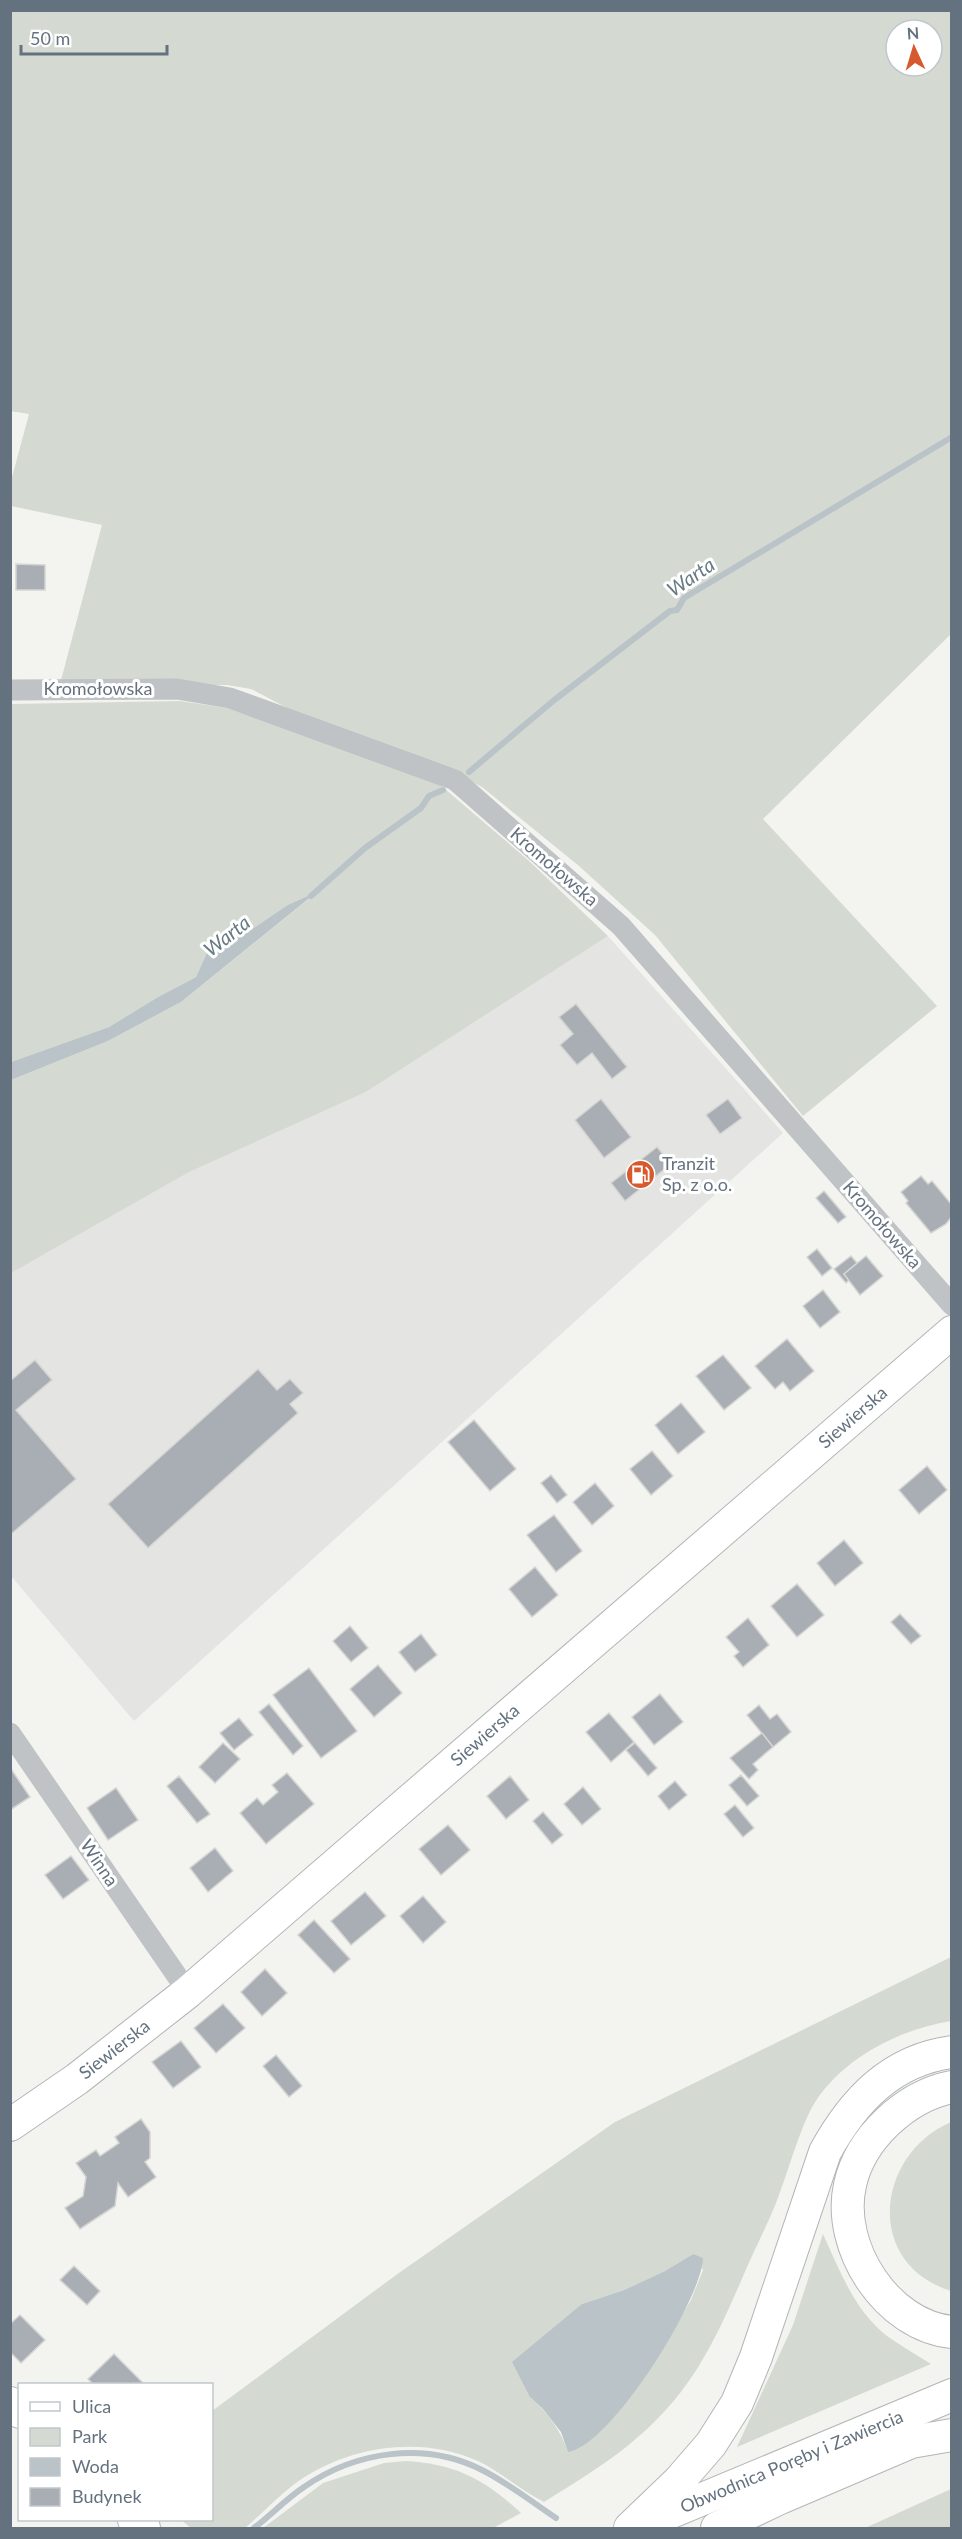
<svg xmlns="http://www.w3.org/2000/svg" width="962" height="2539" font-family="Lato,sans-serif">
  <rect width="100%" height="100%" fill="#f3f4f0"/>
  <polygon fill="#e4e5e3" points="608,936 783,1133 134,1721 11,1576 10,1273 189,1171 366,1092"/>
  <g fill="#d4dad1" fill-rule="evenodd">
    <path d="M10 11H951V634L763 819 937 1006 803 1116 655 935 579 866 482 787 450 770 295 712 251 689 227 685 60 684 102 525 11 506V481L29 414 10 411ZM896 30H932V66H896Z"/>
    <polygon points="180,701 227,708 438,783 528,860 608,936 366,1092 189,1172 11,1273 11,1080 108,1041 181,1002 315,894 289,905 243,935 225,935 210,946 196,977 158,997 109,1027 11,1062 11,704"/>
    <path d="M951 1957V2021C901 2029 847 2056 817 2099 802 2121 790 2166 780 2192 771 2218 758 2242 747 2267 732 2302 717 2337 697 2369 656 2433 607 2463 544 2502 520 2490 501 2472 478 2461 423 2436 354 2445 303 2478 282 2492 264 2512 245 2528H191L181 2520H212V2411L396 2275 615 2122ZM693 2254 703 2270 691 2300 654 2363 568 2452C560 2429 548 2413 530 2397L582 2304 624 2290 665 2271Z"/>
    <path d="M951 2122V2291C864 2264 875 2155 951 2122Z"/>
    <path d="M823 2234C840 2271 854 2310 887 2336 901 2346 917 2355 931 2364L737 2447 793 2325Z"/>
    <path d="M406 2461C456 2464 484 2479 521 2513L493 2528H263L323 2483 384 2463Z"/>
    <polygon points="951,2489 951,2528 865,2528"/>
  </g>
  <g fill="#b9c3c8">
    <polygon points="317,892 181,1002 108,1041 11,1080 11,1062 109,1027 158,997 196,977 210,946 225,935 243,935 288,905"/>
    <path d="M693 2254 703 2258C702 2299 611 2446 568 2452L561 2432 543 2409 530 2397 512 2362 582 2304 624 2290 665 2271Z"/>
  </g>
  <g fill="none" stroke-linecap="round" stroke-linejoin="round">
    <g stroke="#b9c3c8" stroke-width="6">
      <polyline points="469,772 553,701 670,611 677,610 684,598 952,437"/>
      <polyline points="311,896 365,848 421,808 429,796 443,790"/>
      <path d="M254 2528C271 2515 286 2499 304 2487 356 2451 425 2441 482 2470 508 2483 532 2502 556 2518"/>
    </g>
  </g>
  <g fill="#a8aeb3" stroke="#d5d5d3" stroke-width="1.5">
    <polygon points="16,564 45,565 45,590 16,590"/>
    <polygon points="576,1004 627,1067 612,1079 592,1053 577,1065 560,1045 573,1034 559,1017"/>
    <polygon points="601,1099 631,1137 604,1158 575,1120"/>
    <polygon points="728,1099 742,1118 720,1134 706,1115"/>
    <polygon points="657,1147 671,1164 625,1201 611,1183"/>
    <polygon points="921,1176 928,1184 932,1181 952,1205 952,1216 946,1224 931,1233 906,1203 908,1201 901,1192"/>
    <polygon points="824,1191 846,1217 838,1223 816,1198"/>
    <polygon points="817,1249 832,1268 822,1276 807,1257"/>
    <polygon points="851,1256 857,1263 844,1274 849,1280 846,1283 834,1269"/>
    <polygon points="866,1256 883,1276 860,1295 844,1274"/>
    <polygon points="823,1290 840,1312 820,1328 803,1306"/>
    <polygon points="787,1339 814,1371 790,1391 783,1382 775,1389 755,1366"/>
    <polygon points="723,1355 751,1388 724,1410 696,1376"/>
    <polygon points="35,1360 52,1380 16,1410 76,1479 10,1535 10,1381"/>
    <polygon points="258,1369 277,1390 290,1379 303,1393 290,1404 298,1413 148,1548 108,1504"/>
    <polygon points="681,1403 705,1432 678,1454 655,1425"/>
    <polygon points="474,1420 516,1469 490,1491 448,1442"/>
    <polygon points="652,1451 673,1476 651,1495 630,1469"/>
    <polygon points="927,1466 947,1490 919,1514 899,1490"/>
    <polygon points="551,1475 567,1495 557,1503 541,1483"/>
    <polygon points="595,1483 614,1506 592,1525 573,1502"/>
    <polygon points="554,1515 582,1551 556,1572 527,1535"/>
    <polygon points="844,1540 863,1563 835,1586 817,1563"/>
    <polygon points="535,1567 558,1595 532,1617 509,1589"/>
    <polygon points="797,1584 824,1615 797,1637 771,1606"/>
    <polygon points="900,1614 921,1636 911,1644 891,1622"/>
    <polygon points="748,1618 769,1645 743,1667 734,1656 739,1652 726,1637"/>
    <polygon points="350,1626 368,1648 351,1662 333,1641"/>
    <polygon points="421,1634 437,1655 415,1672 399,1652"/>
    <polygon points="378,1665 402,1693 374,1717 350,1689"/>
    <polygon points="309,1668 357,1731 321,1758 273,1695"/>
    <polygon points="660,1694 683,1722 654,1745 632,1717"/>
    <polygon points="269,1704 303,1746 293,1755 259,1712"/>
    <polygon points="759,1705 770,1719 777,1714 791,1732 773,1747 747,1715"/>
    <polygon points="609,1713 634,1742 611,1762 586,1732"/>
    <polygon points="239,1718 253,1735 234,1750 220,1733"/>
    <polygon points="762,1733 773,1747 753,1764 758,1770 749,1779 730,1758"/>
    <polygon points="223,1743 240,1759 215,1783 199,1767"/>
    <polygon points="635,1743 657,1768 648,1776 626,1750"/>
    <polygon points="11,1769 30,1797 10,1810 10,1770"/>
    <polygon points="287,1773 314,1804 266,1844 240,1813 257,1798 263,1805 278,1792 272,1785"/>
    <polygon points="741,1775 759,1796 747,1806 729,1785"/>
    <polygon points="179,1776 210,1814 197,1823 167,1786"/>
    <polygon points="510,1776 529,1800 506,1819 487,1796"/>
    <polygon points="675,1781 687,1795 669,1810 658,1796"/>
    <polygon points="583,1787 601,1809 582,1825 564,1804"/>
    <polygon points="116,1788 138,1820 108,1840 87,1808"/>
    <polygon points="735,1805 754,1828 743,1837 724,1814"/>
    <polygon points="543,1812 563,1835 552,1844 533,1821"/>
    <polygon points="448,1825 470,1850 441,1875 419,1849"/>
    <polygon points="215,1848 233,1871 208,1892 190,1868"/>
    <polygon points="71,1856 89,1880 63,1899 45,1875"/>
    <polygon points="365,1892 386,1916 351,1945 331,1921"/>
    <polygon points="423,1896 446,1922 423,1943 400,1916"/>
    <polygon points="314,1920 350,1959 334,1973 298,1935"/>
    <polygon points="265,1969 287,1993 262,2016 241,1992"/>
    <polygon points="223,2004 245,2028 216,2053 194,2028"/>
    <polygon points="181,2041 201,2067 173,2088 152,2062"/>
    <polygon points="276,2055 302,2086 289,2097 263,2066"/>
    <polygon points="141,2119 150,2132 150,2158 145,2162 156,2177 128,2197 118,2183 115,2206 80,2229 65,2208 83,2196 86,2177 76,2163 96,2150 100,2156 119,2143 115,2137"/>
    <polygon points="74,2266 100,2291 87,2305 60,2280"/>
    <polygon points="20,2315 45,2340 21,2363 10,2352 10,2324"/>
    <polygon points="114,2354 144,2384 93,2384 88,2379"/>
  </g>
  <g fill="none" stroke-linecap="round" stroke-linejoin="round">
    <defs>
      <g id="primary">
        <path d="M952 2087C906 2096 860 2138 850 2185 836 2247 887 2326 952 2332"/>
        <path id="s1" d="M10 2125 77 2079 188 1992 952 1332"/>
        <polyline points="10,2403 20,2412"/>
        <polyline points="134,2520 144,2528"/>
        <path id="s2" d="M645 2523 952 2395"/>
        <path d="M630 2528 679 2481 711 2444 737 2403 756 2357 825 2152C853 2101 891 2060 952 2052"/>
        <polyline points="717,2528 780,2498 911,2442 952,2435"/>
      </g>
    </defs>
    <use href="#primary" stroke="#b2b6b9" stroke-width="34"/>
    <g stroke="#bfc3c6" stroke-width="21">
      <polyline points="10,690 177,689 230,698 455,780 621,926 952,1305"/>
      <polyline points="10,1733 188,1992"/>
    </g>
    <use href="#primary" stroke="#fff" stroke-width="32"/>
  </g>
  <defs>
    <symbol id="fuel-disc" viewBox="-11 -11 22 22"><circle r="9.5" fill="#d65a2d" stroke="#fff"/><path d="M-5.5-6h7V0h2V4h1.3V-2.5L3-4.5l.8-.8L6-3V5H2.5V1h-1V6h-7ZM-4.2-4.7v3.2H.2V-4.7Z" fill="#fff"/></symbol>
  </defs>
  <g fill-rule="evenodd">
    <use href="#fuel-disc" x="624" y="1158" width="33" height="33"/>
  </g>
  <g text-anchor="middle" stroke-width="6" stroke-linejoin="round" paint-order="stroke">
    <g font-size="18" fill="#64727f" stroke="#fff">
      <text x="98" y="695">Kromołowska</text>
      <text transform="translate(554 867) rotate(41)" y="6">Kromołowska</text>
      <text transform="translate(882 1225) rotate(49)" y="6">Kromołowska</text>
      <text dy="6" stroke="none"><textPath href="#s1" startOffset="1101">Siewierska</textPath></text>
      <text dy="6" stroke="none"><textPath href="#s1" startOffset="615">Siewierska</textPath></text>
      <text transform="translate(99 1863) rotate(56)" y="6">Winna</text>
      <text dy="6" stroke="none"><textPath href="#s1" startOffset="129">Siewierska</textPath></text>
      <text dy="6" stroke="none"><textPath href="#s2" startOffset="159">Obwodnica Poręby i Zawiercia</textPath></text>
    </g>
    <g font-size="18" fill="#64727f" stroke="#fff" text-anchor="start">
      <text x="662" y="1170">Tranzit<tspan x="662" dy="21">Sp. z o.o.</tspan></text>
    </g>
    <g font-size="20" font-style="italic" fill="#657a83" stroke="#fff">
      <text transform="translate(691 577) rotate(-34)" y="7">Warta</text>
      <text transform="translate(227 936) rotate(-38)" y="7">Warta</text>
    </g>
  </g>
  <rect width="962" height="2539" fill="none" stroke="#64727f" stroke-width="24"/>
  <rect x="18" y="2383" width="195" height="138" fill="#ffffff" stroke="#c1c7cc" stroke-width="1.5"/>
  <rect x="30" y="2402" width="30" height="9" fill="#ffffff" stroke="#c1c7cc" stroke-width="1.5"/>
  <text x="72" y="2413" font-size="18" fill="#64727f">Ulica</text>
  <rect x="30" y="2428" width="30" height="18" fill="#d4dad1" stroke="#c1c7cc" stroke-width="1.5"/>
  <text x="72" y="2443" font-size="18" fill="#64727f">Park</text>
  <rect x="30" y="2458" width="30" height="18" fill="#b9c3c8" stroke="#c1c7cc" stroke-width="1.5"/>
  <text x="72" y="2473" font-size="18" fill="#64727f">Woda</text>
  <rect x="30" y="2488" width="30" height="18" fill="#a8aeb3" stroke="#c1c7cc" stroke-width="1.5"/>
  <text x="72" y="2503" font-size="18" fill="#64727f">Budynek</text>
  <g transform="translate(914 48) rotate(356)"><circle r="28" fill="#ffffff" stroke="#c1c7cc" stroke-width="1.5"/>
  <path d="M0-4.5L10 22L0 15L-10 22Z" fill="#d65a2d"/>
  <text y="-9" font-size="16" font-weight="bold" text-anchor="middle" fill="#64727f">N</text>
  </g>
  <path d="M21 45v9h146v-9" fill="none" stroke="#64727f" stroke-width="3"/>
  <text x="30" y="45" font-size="18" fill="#64727f" stroke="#ffffff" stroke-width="4.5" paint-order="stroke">50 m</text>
</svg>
